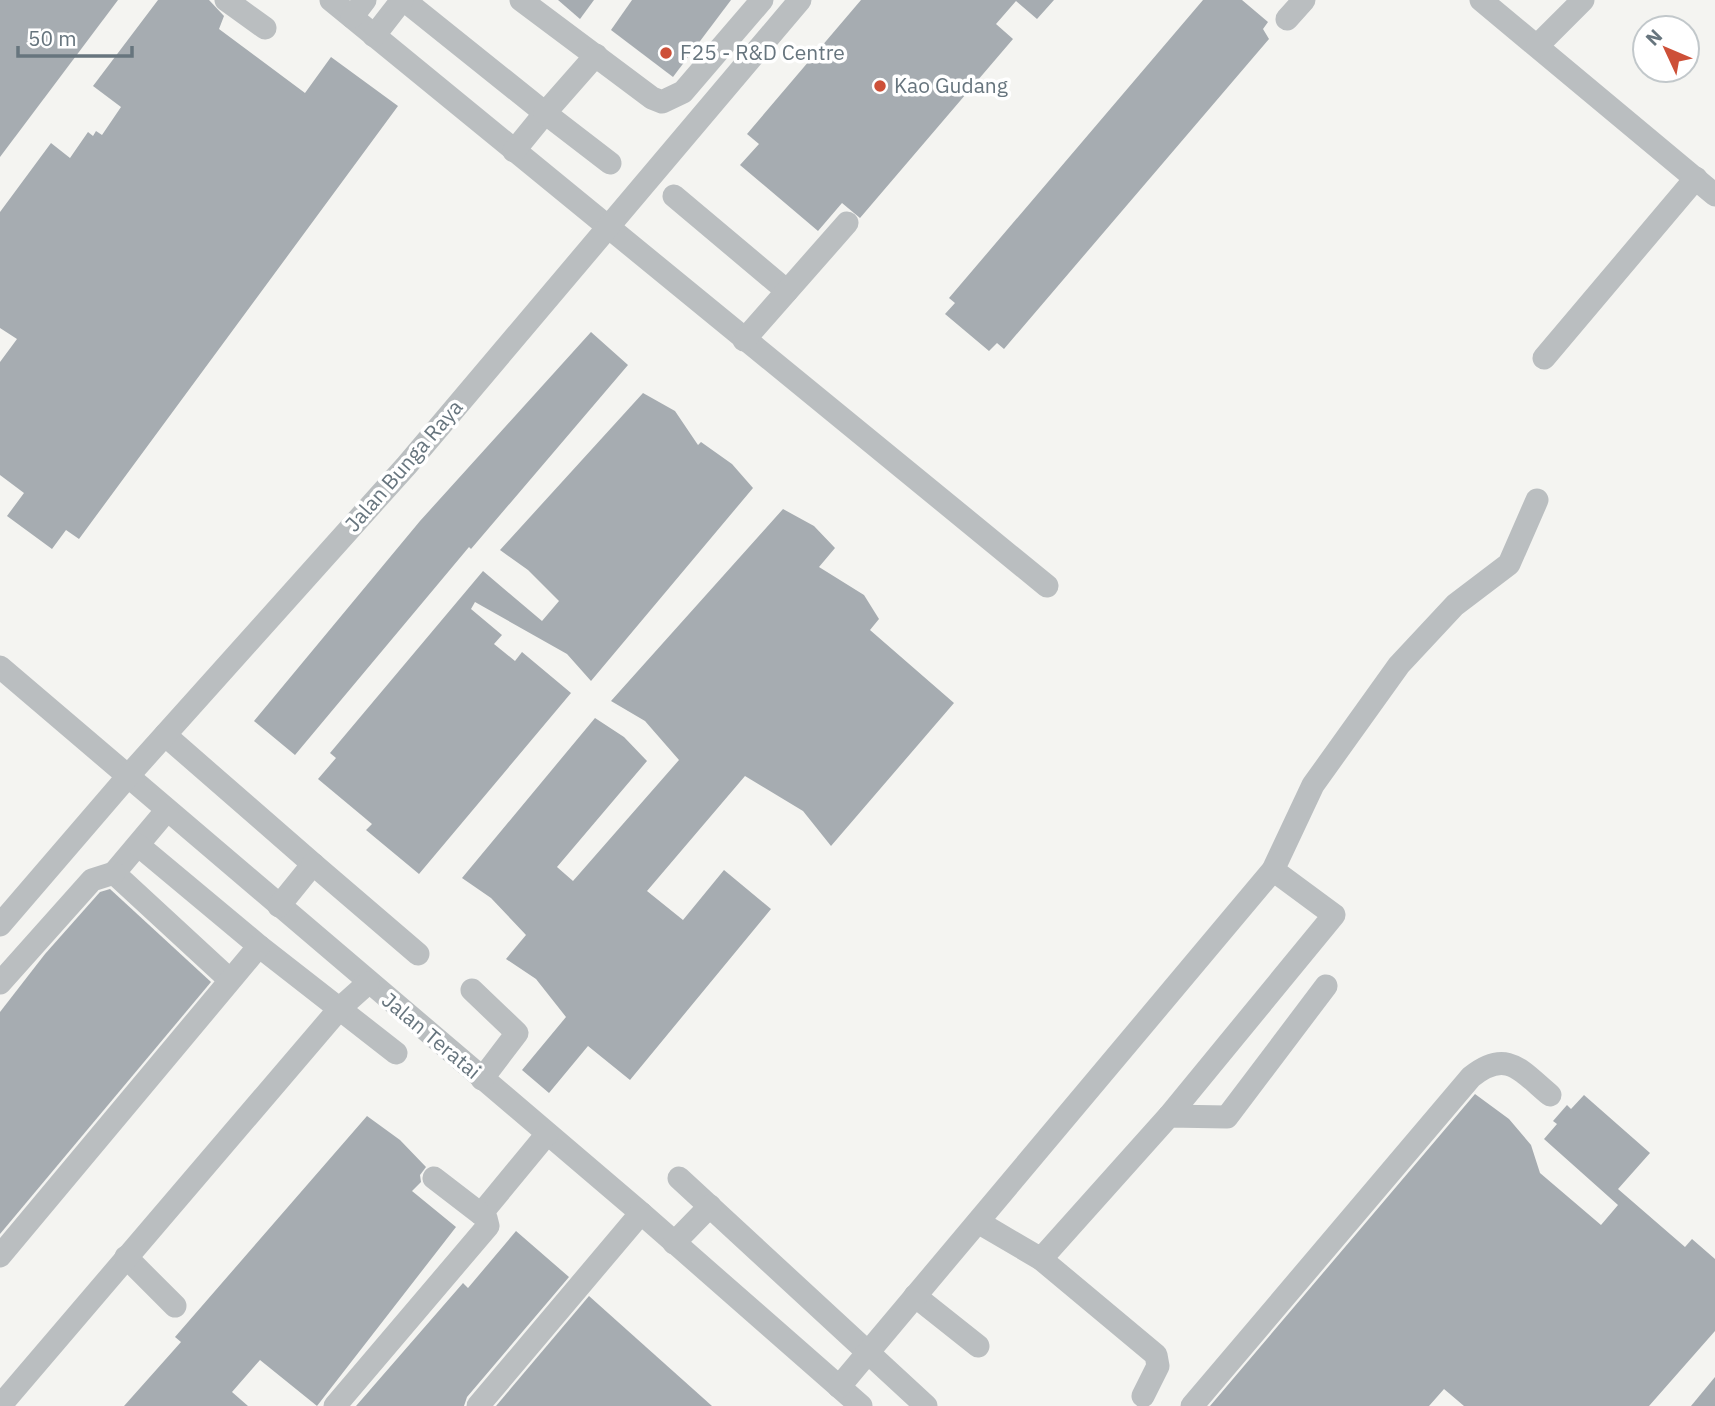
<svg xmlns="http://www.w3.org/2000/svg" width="1715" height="1406" font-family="'IBM Plex Sans',sans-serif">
  <rect width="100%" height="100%" fill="#f4f4f1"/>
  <g fill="#a6acb1">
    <polygon points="0,0 118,0 0,157"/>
    <polygon points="158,0 209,0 224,16 219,29 305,93 331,57 398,106 79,539 66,530 52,549 7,516 24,493 0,475 0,362 17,339 0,328 0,212 51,143 70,158 88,132 93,136 96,131 102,135 121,107 93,86"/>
    <polygon points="558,0 594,0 580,19"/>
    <polygon points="632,0 731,0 673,77 611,30"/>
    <polygon points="861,0 1054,0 1037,19 1016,1 996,24 1013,39 860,218 842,203 818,231 740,165 759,144 747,134"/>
    <polygon points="1203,0 1242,0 1268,22 1263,29 1269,39 1004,349 997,343 989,351 945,314 955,303 949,298"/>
    <polygon points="591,332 628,365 471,549 469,547 295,755 254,721 420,521"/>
    <polygon points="643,393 675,411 698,445 701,442 732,464 753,488 591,681 567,654 475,602 471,609 502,635 494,644 515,661 522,652 571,693 419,874 366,830 372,824 318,779 336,758 330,753 483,571 542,621 559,601 528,570 500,550"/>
    <polygon points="783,509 814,526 835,548 819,567 864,595 879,619 870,630 954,703 831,846 803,811 745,776 647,891 683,920 724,870 771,909 630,1080 588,1046 549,1093 522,1070 566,1017 536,979 506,959 526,935 491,898 462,878 595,718 624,737 647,761 557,867 573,881 679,760 645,721 611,701"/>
    <polygon points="110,889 211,982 0,1234 0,1012 45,954 100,892"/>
    <polygon points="1475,1094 1509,1119 1531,1145 1540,1173 1601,1225 1618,1205 1544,1139 1557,1124 1553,1121 1567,1105 1571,1109 1584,1095 1650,1153 1618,1189 1685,1247 1692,1239 1715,1259 1715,1331 1649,1406 1464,1406 1444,1389 1429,1406 1210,1406"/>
    <polygon points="367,1116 400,1140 426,1167 420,1175 421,1182 412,1191 456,1227 317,1406 260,1360 232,1392 248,1406 124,1406 181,1342 175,1337"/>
    <polygon points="516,1231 569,1277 467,1397 464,1406 356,1406 463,1283 468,1288"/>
    <polygon points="589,1296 712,1406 496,1406"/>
    <polygon points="1715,1377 1715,1406 1691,1406"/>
  </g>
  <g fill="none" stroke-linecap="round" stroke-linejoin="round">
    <g stroke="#babec0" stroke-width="23">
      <polyline points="226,0 265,28"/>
      <polyline points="331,0 1047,586"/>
      <polyline points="404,0 545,113 514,151"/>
      <polyline points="521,0 652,98 662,102 683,92 762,0"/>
      <polyline points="1481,0 1715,195"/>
      <polyline points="352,17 365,0"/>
      <polyline points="1287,19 1304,0"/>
      <polyline points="374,36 402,0"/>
      <polyline points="1538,45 1583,0"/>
      <polyline points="596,55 545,113 610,163"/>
      <polyline points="674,196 787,291"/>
      <polyline points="744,340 847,223"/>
      <polyline points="1544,358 1696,178"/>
      <polyline points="0,667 641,1213 861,1406"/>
      <polyline points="165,735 313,864 279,906"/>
      <polyline points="167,810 114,873 230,980"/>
      <polyline points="138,845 259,946 396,1053"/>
      <polyline points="313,864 418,954"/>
      <polyline points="0,925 129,775 407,465 800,0"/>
      <polyline points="0,983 92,880 114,873"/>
      <polyline points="472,990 517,1033 482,1079"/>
      <polyline points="1169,1116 1334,915 1273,870"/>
      <polyline points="679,1178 926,1406"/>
      <polyline points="481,1214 547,1134"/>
      <polyline points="978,1222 1041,1259 1169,1116 1227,1117 1326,986"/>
      <polyline points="674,1243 710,1206"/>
      <polyline points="0,1256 259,946"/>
      <polyline points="126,1257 175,1306"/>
      <polyline points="1041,1259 1156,1355 1158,1366 1143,1396"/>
      <polyline points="915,1296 978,1346"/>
      <polyline points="839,1387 1273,870 1313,785 1399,665 1455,605 1509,564 1537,500"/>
      <polyline points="0,1406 340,1008 368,983"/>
      <polyline points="335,1406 488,1226 486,1218 434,1178"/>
      <polyline points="478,1406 641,1213"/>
      <path d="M1192 1406 1471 1077C1507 1048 1521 1071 1550 1095"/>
    </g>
  </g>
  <g fill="#cd5038" stroke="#fff" stroke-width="2.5">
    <circle cx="666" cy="53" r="7"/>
    <circle cx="880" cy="86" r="7"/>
  </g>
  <g text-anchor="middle" stroke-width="7" stroke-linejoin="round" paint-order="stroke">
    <g font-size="21" fill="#67757e" stroke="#fff" text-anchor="start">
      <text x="680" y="60">F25 - R&amp;D Centre</text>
      <text x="894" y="93">Kao Gudang</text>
    </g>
    <g font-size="21" fill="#67757e" stroke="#fff">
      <text transform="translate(404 466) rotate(-49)" y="7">Jalan Bunga Raya</text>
      <text transform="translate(431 1036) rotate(40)" y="7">Jalan Teratai</text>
    </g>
  </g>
  <g transform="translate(1666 49) rotate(314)"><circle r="33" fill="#ffffff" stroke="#c2c8cb" stroke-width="2"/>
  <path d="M0-5L12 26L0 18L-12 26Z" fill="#cd5038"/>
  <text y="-10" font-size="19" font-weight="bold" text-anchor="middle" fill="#67757e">N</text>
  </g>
  <path d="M18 46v10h114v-10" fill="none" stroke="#67757e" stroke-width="3.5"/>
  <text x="28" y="46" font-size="21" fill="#67757e" stroke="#ffffff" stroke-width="5" paint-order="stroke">50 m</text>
</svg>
